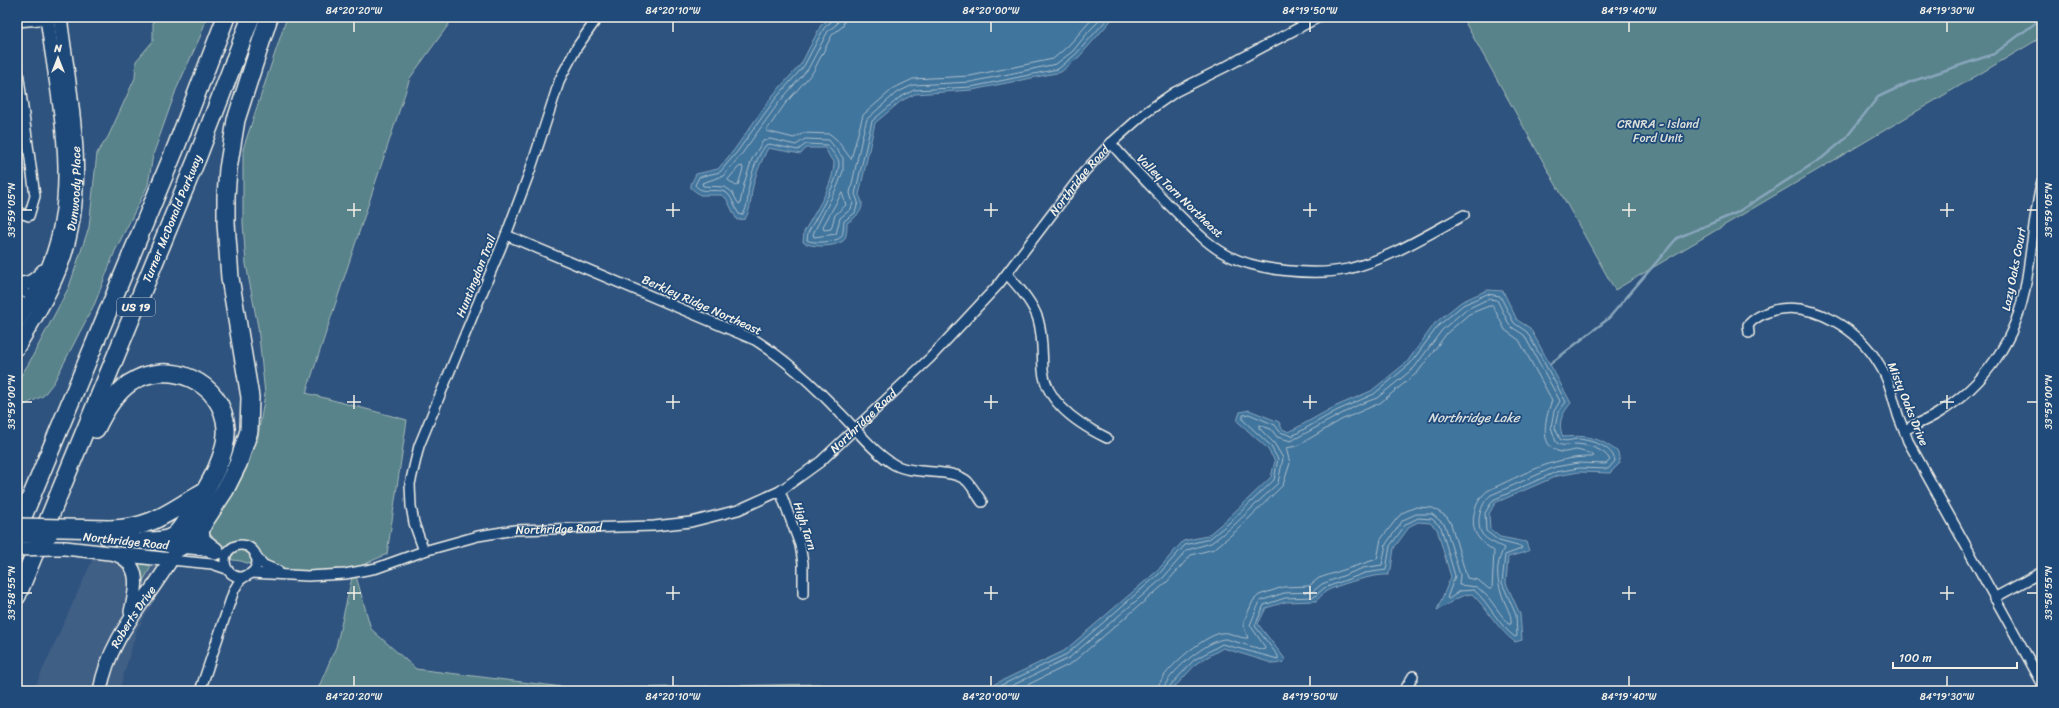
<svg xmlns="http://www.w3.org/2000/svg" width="2059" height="708" font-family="Sriracha,sans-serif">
  <rect width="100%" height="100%" fill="#2e537f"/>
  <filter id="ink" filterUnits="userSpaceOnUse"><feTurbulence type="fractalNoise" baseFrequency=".025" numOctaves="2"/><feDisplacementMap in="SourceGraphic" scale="8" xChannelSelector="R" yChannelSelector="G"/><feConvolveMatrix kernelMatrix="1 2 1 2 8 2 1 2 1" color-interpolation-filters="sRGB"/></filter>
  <g filter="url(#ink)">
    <polygon fill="#415e85" points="100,543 181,558 169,575 137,630 119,691 33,691"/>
    <g fill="#58838a" stroke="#a6bab9">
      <polygon points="153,17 207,17 200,37 176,90 153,155 148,185 115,251 95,303 54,382 43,396 20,407 17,413 17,382 29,363 69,287 89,227 97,153 108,137 135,78 136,61 153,41"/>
      <polygon points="287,17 454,17 410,78 306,393 407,420 387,554 354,569 371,629 416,669 579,689 819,684 831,691 317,691 336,647 354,569 290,572 268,570 241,561 196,555 257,442 265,394 258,327 246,264 243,223 243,149"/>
      <polygon points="1462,17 2042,17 2042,37 1615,290"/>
      <polygon points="134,561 153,563 143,581 142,581"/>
    </g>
    <g fill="#41749e" stroke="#89a6bc">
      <path d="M832 17H1114L1079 57 1061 72 972 90 915 94 901 101 875 123 859 195C867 208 858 216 847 223 847 228 847 237 843 241 835 247 811 248 803 242L804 232C815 211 834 186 834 161L831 159 825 148H806L801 154 768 148C762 160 756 173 753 186 750 198 752 208 745 219L737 220 726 198 721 195H700L691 188V184L696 174 718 169 734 150 773 95 801 64 821 25Z"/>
      <path d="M1487 290 1503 291 1517 320 1530 328 1571 403C1562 414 1557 423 1563 437 1588 435 1598 437 1618 452L1620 463 1610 473 1579 472 1557 476 1495 503 1489 514 1490 529 1500 537 1526 542 1529 551 1508 557 1506 583 1520 614 1522 640 1515 642C1497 629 1488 609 1472 594 1457 595 1451 604 1437 610L1451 577 1437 529 1430 523 1418 522 1410 526 1394 548 1391 569 1388 575C1374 574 1336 585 1325 592 1322 594 1319 599 1316 601L1285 602 1266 608 1258 624 1285 659 1284 662 1275 664 1223 648 1197 663 1171 691H980L1064 651 1157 571 1183 541 1207 536 1226 520 1271 477 1275 461 1267 448 1237 421 1240 412 1249 410 1279 422 1282 429 1289 432 1334 407 1371 391 1407 362 1435 323 1461 302Z"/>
    </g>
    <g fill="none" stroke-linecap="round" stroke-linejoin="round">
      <g stroke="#acbfca" stroke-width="1">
        <path d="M834 17 832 21 824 28 804 66 776 98 737 152 720 172 699 177 695 185C703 196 718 186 728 194 733 199 735 209 739 214L742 215C749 208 747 195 749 186 752 172 757 156 766 145L769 144 798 150 806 144 827 145C828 146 837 158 838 159 845 172 814 220 808 233L807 240C812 244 837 242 841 237 844 233 843 225 844 221L855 213 858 202 855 194 872 121 899 98 914 90 971 87 1058 69 1076 54 1109 17"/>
        <polyline points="839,17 837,24 828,31 808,69 780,101 741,155 723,176 702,183 703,186 725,187 732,192 738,203 740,204 744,184 752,159 763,141 770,139 796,145 805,139 829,140 843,158 843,171 838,185 813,234 814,237 836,234 840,218 851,209 853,203 850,193 863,133 867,119 896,93 913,85 971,82 1056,64 1073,51 1089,31 1103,17"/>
        <polyline points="845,17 843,26 832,35 813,72 785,104 766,131 794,138 804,133 830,134 836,139 851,159 863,115 894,88 913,79 970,76 1053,59 1068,46 1094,17"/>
        <polygon points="739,167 742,166 743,169 738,185 736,186 728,180"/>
        <polygon points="842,193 846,205 835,215 831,229 824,230 823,227"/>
        <path d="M989 691 1067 654 1159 574 1185 545 1209 539 1229 523 1274 480 1278 459 1270 445 1243 420V415L1249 414 1275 425 1280 432 1292 436 1336 411 1374 394 1410 364 1438 326 1463 305 1487 294 1500 296 1514 323 1527 332 1566 402 1558 412 1555 428 1560 439C1565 443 1572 439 1579 439 1593 441 1612 446 1615 461L1608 469 1579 468 1556 472 1493 500 1485 513 1486 531 1499 541 1522 547 1521 549 1505 555 1502 583 1516 615 1517 636 1515 637C1498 625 1490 604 1474 590L1460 591 1449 599 1447 598 1455 576 1441 527 1432 519 1418 518 1406 524 1390 546 1386 570 1365 573 1324 588 1314 597 1285 598 1264 605 1255 626 1278 656V659L1222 644 1194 660 1169 687 1168 691"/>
        <path d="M1001 691 1069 658 1163 578 1187 550 1211 543 1232 527 1278 483 1283 458 1274 443 1259 428V425L1271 429 1277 437 1291 441 1358 405 1377 398 1414 368 1442 330 1465 310 1488 299 1497 300 1510 326 1524 335 1560 401 1554 411 1551 427 1556 442C1562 448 1569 444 1577 444 1587 445 1605 449 1610 460L1606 464 1578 463 1555 467 1491 495C1481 502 1475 523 1482 534 1487 541 1497 544 1504 548 1494 567 1497 583 1505 603 1508 610 1512 616 1511 624H1508L1488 597 1477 587 1459 585 1460 575 1445 525 1432 514H1416L1403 520 1386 544 1382 565 1363 568 1322 584 1312 592 1284 593 1260 601 1250 625 1265 647 1264 650 1226 639C1210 638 1164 675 1163 691"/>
        <path d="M1015 691 1072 663 1167 582 1191 555 1214 549 1236 531 1283 485 1290 463 1286 448 1297 446 1341 420 1380 403 1418 372 1447 333 1469 314 1489 306H1493L1505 330 1519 340 1552 400C1547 414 1536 447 1561 452 1566 453 1571 450 1577 450 1582 451 1587 453 1592 454L1594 456 1592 457C1554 456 1522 475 1489 490 1475 498 1468 524 1478 537 1482 543 1489 547 1494 551L1492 589H1489L1478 580 1467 578 1451 524 1447 517 1433 508 1416 507 1404 512 1398 517 1381 539 1377 559 1319 578 1309 586 1283 587 1259 595 1253 601 1244 621V627L1248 638C1239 639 1230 631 1221 633 1203 636 1158 673 1157 691"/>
      </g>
      <polyline stroke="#89a6bc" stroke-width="2.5" points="1550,364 1608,319 1677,238 1736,213 1822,158 1845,139 1878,97 1910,82 1994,54 2042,18"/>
      <defs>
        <g id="street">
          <polyline points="17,22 51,19"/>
          <polyline points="17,64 35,196 29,216 17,212"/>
          <path d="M1111 143C1129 165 1149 184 1169 205 1188 223 1205 244 1229 256 1258 271 1316 276 1348 269 1389 259 1427 235 1464 215"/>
          <path d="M506 235 755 340C788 361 814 385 840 413 857 430 874 453 895 465 916 476 953 467 968 482 973 488 978 496 982 502"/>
          <path d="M1007 274C1018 287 1032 301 1038 319 1043 336 1042 352 1043 370 1046 403 1080 425 1107 438"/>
          <polyline points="17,289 38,299"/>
          <polyline points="17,300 32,306"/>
          <path d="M1749 333 1748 325C1755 317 1764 313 1774 310 1814 301 1859 330 1879 364 1889 379 1893 398 1898 415 1901 424 1905 432 1908 441L2042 683"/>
          <path d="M1904 430C1915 425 1927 420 1937 414 1985 385 2017 339 2026 283 2032 249 2034 214 2042 181"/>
          <polyline points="780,491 800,545 803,563 803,594"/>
          <circle cx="241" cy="561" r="16"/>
          <polyline points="179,548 212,551"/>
          <polyline points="424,551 414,523 411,506 410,484 419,446 506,235 530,171 560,79 577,47 598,17"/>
          <polyline points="255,556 264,565 278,571"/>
          <polyline points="171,560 212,564 227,569"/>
          <path id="s1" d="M251 573 308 576 345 574 377 568 424 551 478 536 515 530 654 526 691 522 738 510 780 491 820 462 930 358 998 285 1084 172 1111 143 1145 113 1175 92 1225 67 1319 17"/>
          <polyline points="1994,598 2042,572"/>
          <polyline points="200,691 234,590 240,580 247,575"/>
          <polyline points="1404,691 1413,676"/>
        </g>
        <g id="secondary">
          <path d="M17 284C29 285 36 280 43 271"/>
          <path d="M17 324C28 305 41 286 49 265 81 186 57 98 47 17"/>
          <path id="s2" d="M17 349C34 320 52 292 63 260 90 181 70 98 60 17"/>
          <polyline points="52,548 65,548 171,560"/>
          <path d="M115 554C143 564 136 591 131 612"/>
          <path id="s3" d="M100 691C110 632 151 598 178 548L154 542 106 538"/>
        </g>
        <g id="highway">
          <path d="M96 429C104 412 114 394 130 383 168 358 223 381 226 428 228 453 209 486 195 506 177 533 179 542 145 541"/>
          <polyline points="203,524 200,532 202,541 215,551"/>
          <path d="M109 529C149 529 168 513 201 493"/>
          <polyline points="17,531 176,147 226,17"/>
          <polyline points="174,537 173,540 178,548 193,539 225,490 238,464 249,431 250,397 230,278 226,223 226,196 228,169 236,120 269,17"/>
          <path id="s4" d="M17 596 198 156 251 17"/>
        </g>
      </defs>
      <use href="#street" stroke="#f4f1e8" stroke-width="12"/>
      <use href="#secondary" stroke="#f4f1e8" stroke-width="16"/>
      <use href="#highway" stroke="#f4f1e8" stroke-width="20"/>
      <use href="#street" stroke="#1f4a7a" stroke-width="9"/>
      <use href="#secondary" stroke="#1f4a7a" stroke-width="13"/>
      <use href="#highway" stroke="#1f4a7a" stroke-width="17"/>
      <defs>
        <g id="secondary-bridge">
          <polyline points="18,536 50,536"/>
          <polyline points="17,549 52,548"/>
        </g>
        <polyline id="highway-bridge" points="17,527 109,529"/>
      </defs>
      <use href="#secondary-bridge" stroke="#f4f1e8" stroke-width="16" stroke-linecap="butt"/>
      <use href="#highway-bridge" stroke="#f4f1e8" stroke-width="20" stroke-linecap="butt"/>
      <use href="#secondary-bridge" stroke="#1f4a7a" stroke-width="13"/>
      <use href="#highway-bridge" stroke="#1f4a7a" stroke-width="17"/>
    </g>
  </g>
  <path fill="none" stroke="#f4f1e8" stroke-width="1.5" d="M354 22V32M673 22V32M991 22V32M1310 22V32M1629 22V32M1947 22V32M354 203V217M673 203V217M991 203V217M1310 203V217M1629 203V217M1947 203V217M22 210H32M347 210H361M666 210H680M984 210H998M1303 210H1317M1622 210H1636M1940 210H1954M2027 210H2037M354 395V409M673 395V409M991 395V409M1310 395V409M1629 395V409M1947 395V409M22 402H32M347 402H361M666 402H680M984 402H998M1303 402H1317M1622 402H1636M1940 402H1954M2027 402H2037M354 586V600M673 586V600M991 586V600M1310 586V600M1629 586V600M1947 586V600M22 593H32M347 593H361M666 593H680M984 593H998M1303 593H1317M1622 593H1636M1940 593H1954M2027 593H2037M354 676V686M673 676V686M991 676V686M1310 676V686M1629 676V686M1947 676V686"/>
  <g text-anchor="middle" stroke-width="3.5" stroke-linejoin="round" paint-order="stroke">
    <rect fill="#1f4a7a" stroke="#b4bfc7" stroke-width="1" x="117" y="298" width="38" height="18" rx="3"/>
    <g font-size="11" font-weight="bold" fill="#f4f1e8">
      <text x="136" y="311">US 19</text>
    </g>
    <g font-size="12" fill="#dde0da" stroke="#1f4a7a">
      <text x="1658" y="128">CRNRA - Island<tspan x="1658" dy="14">Ford Unit</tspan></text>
    </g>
    <g font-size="12" fill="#f4f1e8" stroke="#1f4a7a">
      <text dy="4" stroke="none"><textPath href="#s1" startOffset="974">Northridge Road</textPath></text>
      <text dy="4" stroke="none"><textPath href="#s2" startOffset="173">Dunwoody Place</textPath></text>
      <text transform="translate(1180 196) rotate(44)" y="4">Valley Tarn Northeast</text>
      <text dy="4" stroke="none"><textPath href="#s4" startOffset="408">Turner McDonald Parkway</textPath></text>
      <text transform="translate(2014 269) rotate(-79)" y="4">Lazy Oaks Court</text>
      <text transform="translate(476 276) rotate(-68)" y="4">Huntingdon Trail</text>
      <text transform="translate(702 305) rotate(24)" y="4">Berkley Ridge Northeast</text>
      <text transform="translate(1908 404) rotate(68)" y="4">Misty Oaks Drive</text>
      <text dy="4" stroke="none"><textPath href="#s1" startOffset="650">Northridge Road</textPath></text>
      <text transform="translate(805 526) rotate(72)" y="4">High Tarn</text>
      <text dy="4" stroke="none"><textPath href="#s1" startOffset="314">Northridge Road</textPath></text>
      <text transform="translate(126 541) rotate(6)" y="4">Northridge Road</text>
      <text dy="4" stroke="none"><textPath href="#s3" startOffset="82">Roberts Drive</textPath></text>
    </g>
    <g font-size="13" font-style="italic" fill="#d9dedd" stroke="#1f4a7a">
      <text x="1474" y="422">Northridge Lake</text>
    </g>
  </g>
  <rect width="2059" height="708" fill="none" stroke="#1f4a7a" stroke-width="44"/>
  <g transform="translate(58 58)" stroke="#1f4a7a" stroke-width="3" paint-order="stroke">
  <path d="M0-3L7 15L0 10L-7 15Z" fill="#f4f1e8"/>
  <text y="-6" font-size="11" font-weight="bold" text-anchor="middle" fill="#f4f1e8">N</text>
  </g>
  <path d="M1893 662v6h124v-6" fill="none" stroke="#f4f1e8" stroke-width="2"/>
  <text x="1899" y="662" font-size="12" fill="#f4f1e8" stroke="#1f4a7a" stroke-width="3" paint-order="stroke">100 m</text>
  <rect x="22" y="22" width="2015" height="664" fill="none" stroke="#f4f1e8" stroke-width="1.5"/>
  <g font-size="10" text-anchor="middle" fill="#f4f1e8">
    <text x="354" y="14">84°20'20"W</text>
    <text x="673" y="14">84°20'10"W</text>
    <text x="991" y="14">84°20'00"W</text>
    <text x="1310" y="14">84°19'50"W</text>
    <text x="1629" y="14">84°19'40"W</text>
    <text x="1947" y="14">84°19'30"W</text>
    <text transform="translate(11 210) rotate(-90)" y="4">33°59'05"N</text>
    <text transform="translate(2048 210) rotate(-90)" y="4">33°59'05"N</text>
    <text transform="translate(11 402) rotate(-90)" y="4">33°59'00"N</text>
    <text transform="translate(2048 402) rotate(-90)" y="4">33°59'00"N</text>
    <text transform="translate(11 593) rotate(-90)" y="4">33°58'55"N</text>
    <text transform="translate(2048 593) rotate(-90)" y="4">33°58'55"N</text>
    <text x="354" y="700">84°20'20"W</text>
    <text x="673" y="700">84°20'10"W</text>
    <text x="991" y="700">84°20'00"W</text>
    <text x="1310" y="700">84°19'50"W</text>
    <text x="1629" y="700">84°19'40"W</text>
    <text x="1947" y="700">84°19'30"W</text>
  </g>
</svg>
